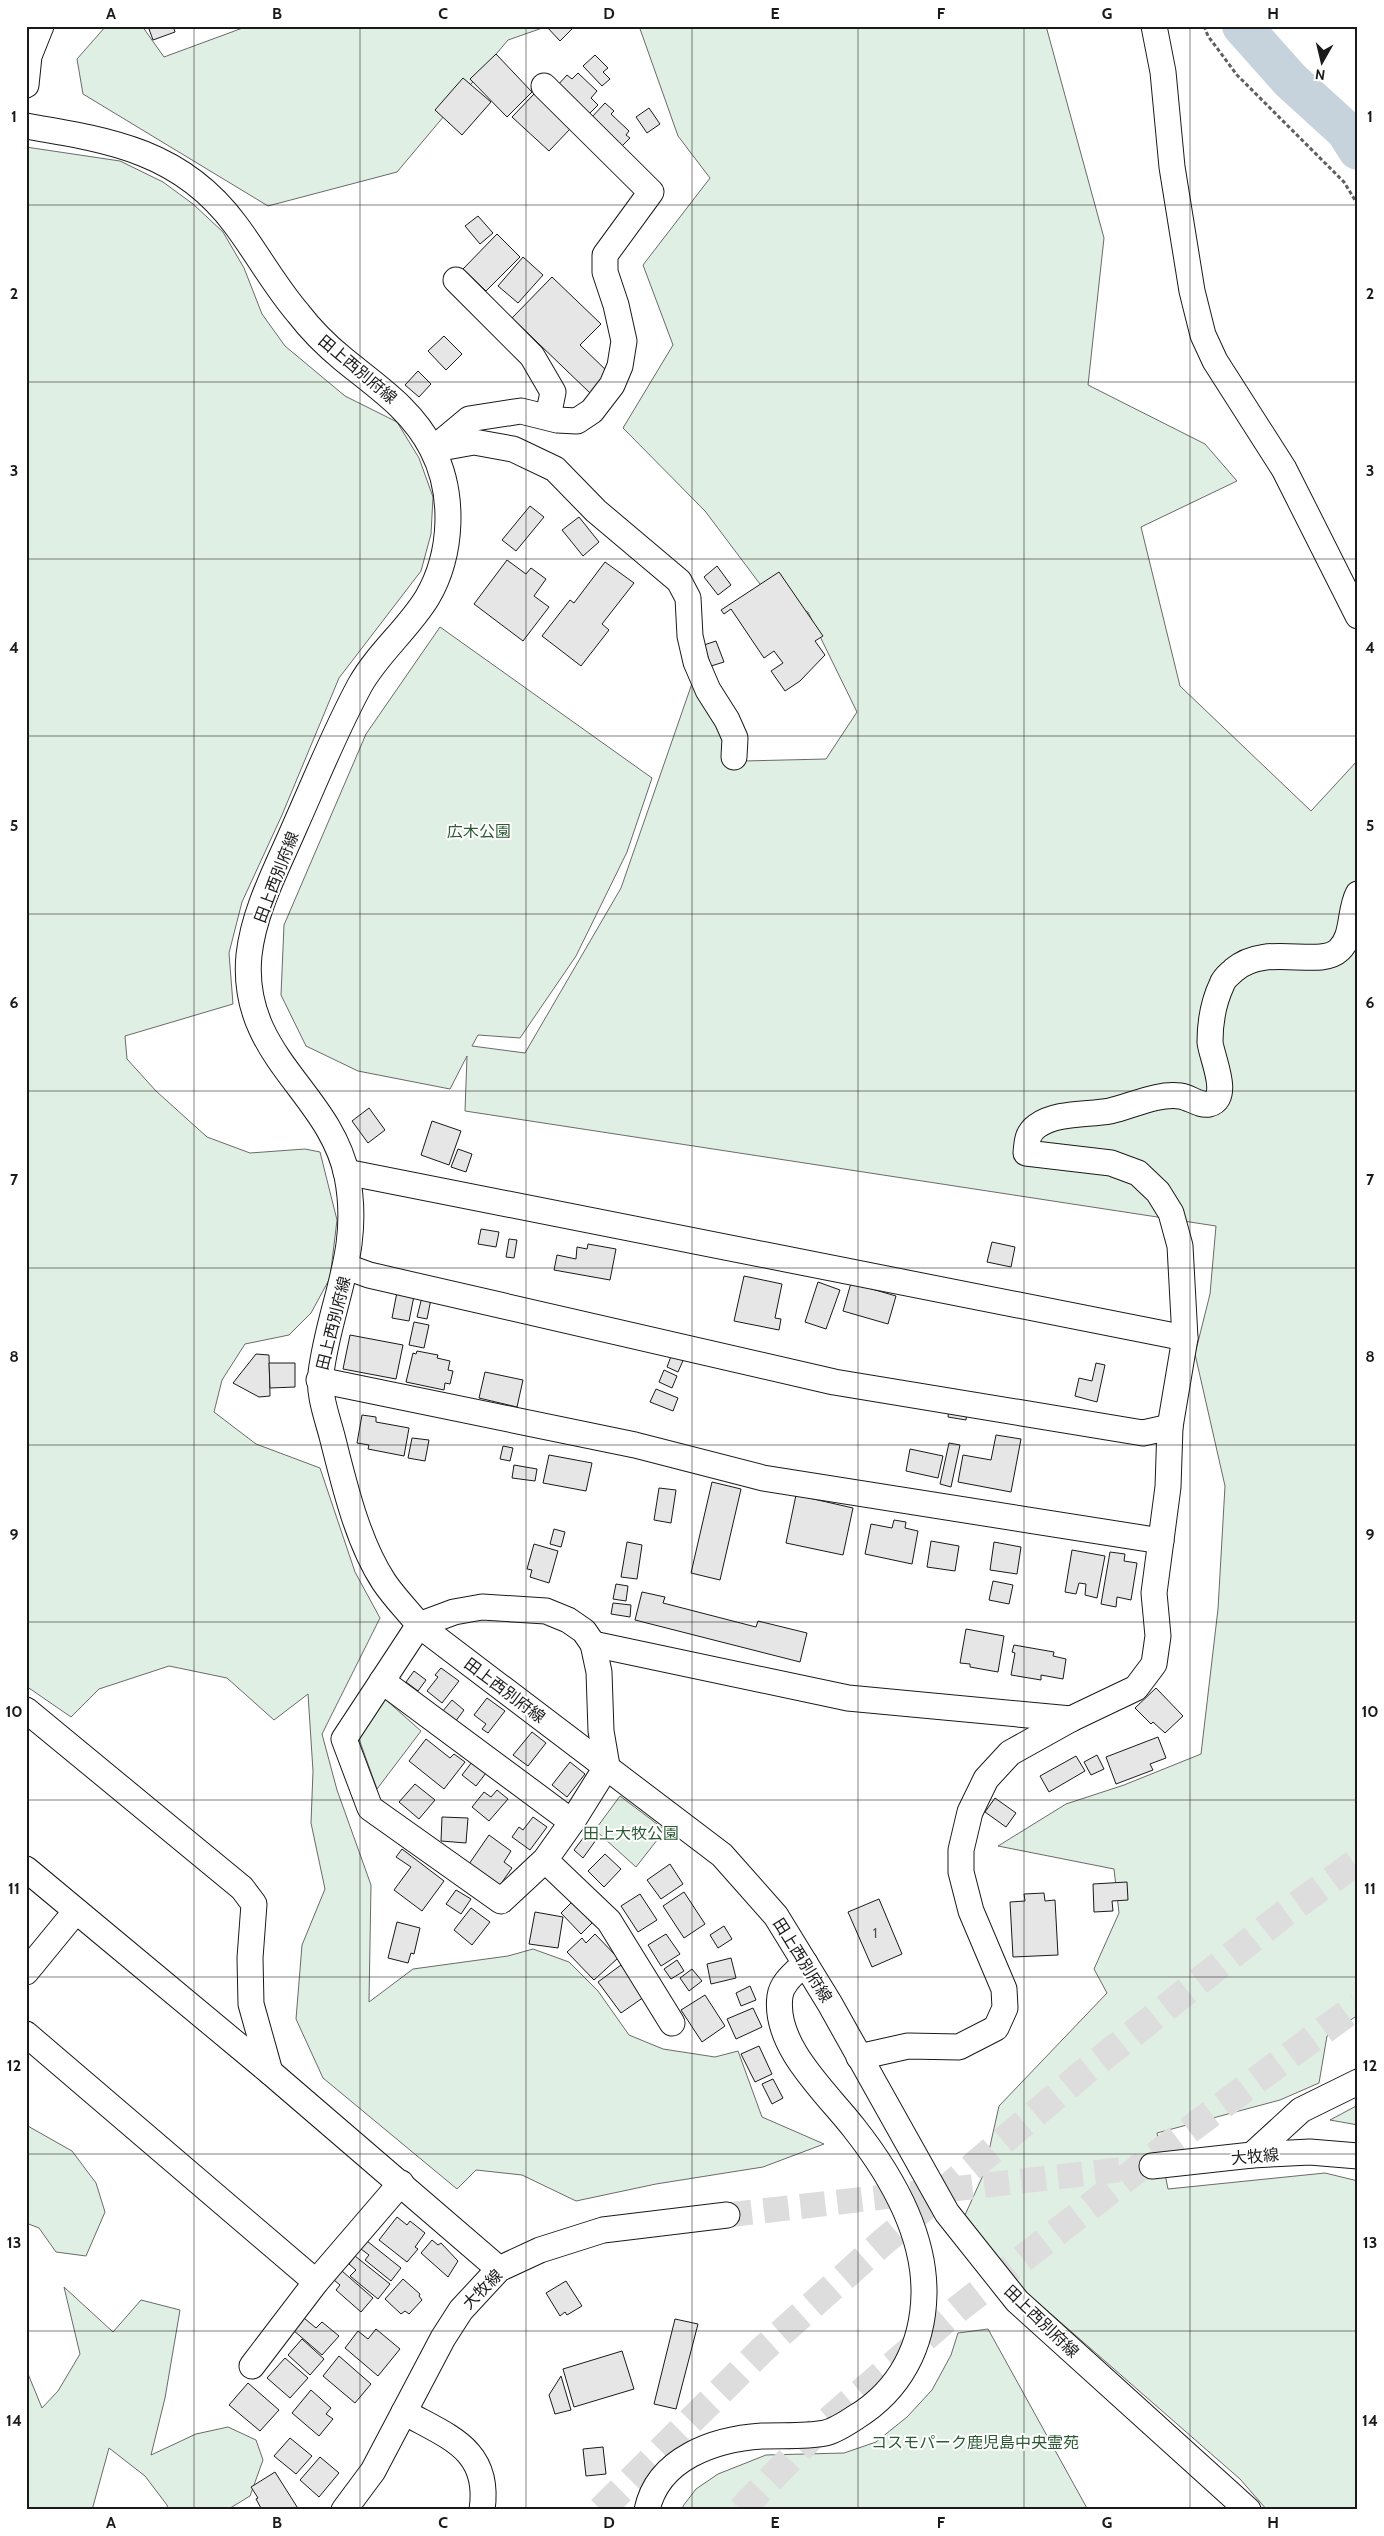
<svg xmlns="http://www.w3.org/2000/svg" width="1384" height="2536" font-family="Cabin,'Noto Sans JP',sans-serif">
  <rect width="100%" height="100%" fill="#fff"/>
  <g fill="#e0efe3" stroke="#6a6a6a">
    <polygon points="106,26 142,26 164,57 248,26 548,26 508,40 397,172 268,206 83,94 77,59"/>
    <polygon points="639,26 1046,26 1104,238 1088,385 1205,444 1237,481 1141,527 1180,686 1311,811 1358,760 1358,2015 1327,2036 1319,2083 1280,2100 1157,2133 1168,2189 1325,2173 1358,2181 1358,2510 1267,2510 1240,2479 1019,2286 965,2215 984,2173 999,2106 1107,1993 1094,1969 1119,1913 1114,1869 998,1846 1066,1804 1124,1785 1201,1754 1218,1609 1225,1486 1195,1354 1210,1294 1216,1226 465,1111 467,1056 450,1089 358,1071 306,1046 281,995 284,925 366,734 440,627 652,778 627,852 576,956 520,1038 478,1035 472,1046 525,1053 621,888 697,669 743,761 826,759 857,712 808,612 769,596 705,511 623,428 673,345 643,265 710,178 678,136"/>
    <polygon points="26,147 120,161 163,182 193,204 223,232 244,268 262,314 285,346 345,396 397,422 419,458 433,497 431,534 421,571 339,678 282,815 242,902 229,953 233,1004 125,1036 127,1059 156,1091 207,1137 250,1153 305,1149 320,1152 337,1220 330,1278 311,1313 289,1335 245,1344 222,1380 214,1412 256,1444 320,1468 355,1572 380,1618 322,1734 337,1790 371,1885 369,2002 413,1969 508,1956 533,1949 569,1962 598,1991 629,2035 663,2049 715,2057 738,2051 762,2117 824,2144 763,2167 656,2184 576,2201 522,2175 476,2170 457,2189 323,2078 296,2019 302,1945 325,1889 311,1823 313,1771 308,1694 274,1720 227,1678 169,1666 99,1689 71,1717 26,1686"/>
    <polygon points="385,1699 421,1731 377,1789 359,1739"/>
    <polygon points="620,1796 665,1830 636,1867 595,1830"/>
    <polygon points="1358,2105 1358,2125 1330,2120"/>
    <polygon points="26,2125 72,2151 96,2183 105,2212 86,2256 56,2252 39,2228 26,2223"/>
    <polygon points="64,2287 113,2332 141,2300 180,2310 165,2398 151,2455 196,2434 228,2427 256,2440 263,2460 250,2496 227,2510 168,2510 167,2505 145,2476 109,2448 92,2510 26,2510 26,2369 42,2408 58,2391 80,2354"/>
    <polygon points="988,2329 1088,2510 683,2510 683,2506 696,2489 718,2474 766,2455 844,2453 876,2442 907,2417 932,2390 951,2355 958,2333"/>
  </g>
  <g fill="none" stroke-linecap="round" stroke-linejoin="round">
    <polyline stroke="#c6d2dc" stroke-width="40" points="1242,26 1290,80 1346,131 1358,150"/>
  </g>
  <g fill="#e6e6e6" stroke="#1a1a1a">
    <polygon points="155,26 173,26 175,32 153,40 149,29"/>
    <polygon points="546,26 571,26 573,28 560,41"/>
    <polygon points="496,54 532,92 507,117 470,79"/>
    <polygon points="595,55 608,68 603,72 610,79 602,86 583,66"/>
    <polygon points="578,73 597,91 591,98 598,105 588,115 557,86 567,75 572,79"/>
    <polygon points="463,78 491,102 462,135 435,110"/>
    <polygon points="534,94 571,128 549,151 512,117"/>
    <polygon points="605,103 614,111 611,114 629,131 626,135 630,138 622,146 591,118"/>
    <polygon points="649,108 660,124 647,133 636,117"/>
    <polygon points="478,216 493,233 480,244 465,226"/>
    <polygon points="497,234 520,257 486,291 463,269"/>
    <polygon points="523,257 543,275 518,303 498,286"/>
    <polygon points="552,277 601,324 580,345 609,373 590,393 512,318"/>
    <polygon points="444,336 462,354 446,370 428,351"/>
    <polygon points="418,371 431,384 419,397 405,385"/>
    <polygon points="530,506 544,517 516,551 502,540"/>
    <polygon points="579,517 599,542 583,556 562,530"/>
    <polygon points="507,560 526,574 531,568 546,579 534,596 549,607 523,641 474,604"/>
    <polygon points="605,562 634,583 602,624 609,630 581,666 542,636 570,600 574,603"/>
    <polygon points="717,566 731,585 718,595 704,577"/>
    <polygon points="779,572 823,636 815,641 825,655 800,681 785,691 771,671 783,663 774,651 764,658 731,609 724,614 721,610"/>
    <polygon points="716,641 724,662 711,666 704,645"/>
    <polygon points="369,1108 385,1130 368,1143 352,1121"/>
    <polygon points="432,1121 461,1131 449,1165 421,1155"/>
    <polygon points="458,1149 472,1154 466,1172 451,1167"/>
    <polygon points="481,1229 499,1232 496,1247 478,1244"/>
    <polygon points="509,1239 517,1240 514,1258 506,1257"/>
    <polygon points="992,1242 1015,1247 1011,1267 987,1262"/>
    <polygon points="588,1244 616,1249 610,1280 554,1270 557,1255 576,1259 577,1247 587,1249"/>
    <polygon points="744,1276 782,1284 775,1318 781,1319 779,1330 734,1321"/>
    <polygon points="818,1282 840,1290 826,1329 805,1322"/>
    <polygon points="851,1283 896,1296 888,1324 843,1311"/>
    <polygon points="397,1292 414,1296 409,1321 392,1318"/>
    <polygon points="422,1297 431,1299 427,1319 417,1317"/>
    <polygon points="414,1322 429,1325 424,1348 409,1345"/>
    <polygon points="350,1335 403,1345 396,1379 343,1369"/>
    <polygon points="417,1351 438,1355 437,1358 450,1361 448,1370 453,1371 450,1384 445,1383 444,1390 406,1382 413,1353 416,1354"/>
    <polygon points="673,1351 685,1356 678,1372 667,1367"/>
    <polygon points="256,1354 269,1355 270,1396 259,1397 233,1383"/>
    <polygon points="269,1363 295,1363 295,1387 270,1388"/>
    <polygon points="1096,1363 1105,1365 1097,1402 1075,1396 1079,1378 1092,1381"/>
    <polygon points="664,1370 677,1376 672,1388 659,1382"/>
    <polygon points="485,1372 523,1380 517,1407 479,1398"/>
    <polygon points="656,1389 678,1398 673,1411 650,1402"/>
    <polygon points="949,1407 967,1409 966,1420 948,1417"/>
    <polygon points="362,1415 376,1417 376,1422 409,1428 404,1456 368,1449 369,1445 357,1443"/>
    <polygon points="996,1435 1021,1439 1011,1492 958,1482 963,1455 991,1460"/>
    <polygon points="412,1438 429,1440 425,1461 408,1458"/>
    <polygon points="949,1443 960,1445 951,1487 940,1484"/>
    <polygon points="503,1446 513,1448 510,1461 500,1459"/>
    <polygon points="910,1449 943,1456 938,1478 906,1471"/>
    <polygon points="549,1455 592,1463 586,1491 543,1483"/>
    <polygon points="514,1465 537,1469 535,1481 512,1478"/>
    <polygon points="712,1482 741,1489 720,1580 691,1573"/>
    <polygon points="659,1488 676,1490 671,1523 654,1520"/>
    <polygon points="796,1495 853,1508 843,1555 786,1543"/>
    <polygon points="894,1520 906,1522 905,1528 918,1531 912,1564 865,1554 871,1524 892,1528"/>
    <polygon points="554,1529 565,1532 561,1547 550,1544"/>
    <polygon points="931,1541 959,1546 955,1571 927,1567"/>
    <polygon points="627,1542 642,1545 637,1579 621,1577"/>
    <polygon points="994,1542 1021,1547 1017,1574 990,1570"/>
    <polygon points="534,1544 558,1551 549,1583 530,1577 532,1570 527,1569"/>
    <polygon points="1072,1550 1105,1556 1097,1598 1085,1595 1086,1584 1079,1583 1076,1594 1065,1592"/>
    <polygon points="1110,1552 1125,1554 1124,1561 1137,1563 1131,1600 1117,1597 1116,1607 1101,1604"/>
    <polygon points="993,1581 1013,1585 1009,1604 989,1600"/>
    <polygon points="616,1584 628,1586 626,1601 613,1599"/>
    <polygon points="642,1592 665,1597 663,1603 756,1627 758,1621 807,1633 800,1662 635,1620"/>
    <polygon points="613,1603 631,1605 630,1617 611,1614"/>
    <polygon points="966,1629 1004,1636 998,1672 970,1667 970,1664 960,1663"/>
    <polygon points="1014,1645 1054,1652 1053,1656 1066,1659 1063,1679 1041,1675 1041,1680 1011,1675 1015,1653 1012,1652"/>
    <polygon points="441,1668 459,1681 442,1703 427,1691 438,1677 435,1675"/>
    <polygon points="414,1671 426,1680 418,1691 406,1682"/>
    <polygon points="1156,1688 1183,1716 1165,1733 1153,1722 1151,1724 1135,1708"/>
    <polygon points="487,1698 505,1711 488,1733 482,1729 486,1724 474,1715"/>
    <polygon points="452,1700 464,1710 455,1722 442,1712"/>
    <polygon points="532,1732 546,1743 528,1766 513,1755"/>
    <polygon points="1158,1737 1166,1758 1150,1764 1153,1770 1116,1784 1106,1757"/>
    <polygon points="426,1739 450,1758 454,1754 465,1762 444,1789 409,1761"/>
    <polygon points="1097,1755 1104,1769 1091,1775 1084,1762"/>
    <polygon points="1076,1756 1085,1771 1049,1792 1040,1776"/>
    <polygon points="472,1762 486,1773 476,1786 462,1775"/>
    <polygon points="570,1762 585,1774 567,1797 552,1785"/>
    <polygon points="415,1784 435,1800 419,1819 399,1802"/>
    <polygon points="497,1790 508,1799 489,1821 472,1807 484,1792 491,1797"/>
    <polygon points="995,1798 1016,1813 1006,1827 985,1812"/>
    <polygon points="442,1817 468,1818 466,1843 441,1841"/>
    <polygon points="533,1817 547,1827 530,1850 512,1837 519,1827 523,1830"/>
    <polygon points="587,1833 596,1840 583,1858 574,1850"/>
    <polygon points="489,1835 511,1851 504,1862 512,1868 500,1885 469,1864"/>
    <polygon points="402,1849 444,1881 422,1911 394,1890 411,1867 396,1857"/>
    <polygon points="605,1854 621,1869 604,1887 588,1871"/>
    <polygon points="670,1864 683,1884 661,1899 647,1880"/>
    <polygon points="1127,1882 1128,1900 1112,1901 1113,1911 1094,1912 1093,1884"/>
    <polygon points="456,1890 471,1899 461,1914 446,1904"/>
    <polygon points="684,1892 705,1924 684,1938 663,1906"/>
    <polygon points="1044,1893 1045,1901 1055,1900 1058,1955 1013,1957 1010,1902 1025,1901 1024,1894"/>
    <polygon points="640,1894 657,1920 638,1932 621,1906"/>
    <polygon points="879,1899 902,1954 872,1967 848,1912"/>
    <polygon points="572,1902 592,1923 581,1934 561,1913"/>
    <polygon points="471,1908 490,1922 472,1945 454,1930"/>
    <polygon points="535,1912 563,1917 558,1948 529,1944"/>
    <polygon points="397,1922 420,1928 414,1954 411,1953 408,1963 388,1958"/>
    <polygon points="724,1926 732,1939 718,1948 710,1935"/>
    <polygon points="595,1934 618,1958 594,1980 567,1952 582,1938 586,1943"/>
    <polygon points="666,1934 680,1954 661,1966 648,1945"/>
    <polygon points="731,1958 736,1978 711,1984 707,1964"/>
    <polygon points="677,1960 684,1971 671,1979 664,1969"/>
    <polygon points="621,1965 644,1997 621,2013 598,1982"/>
    <polygon points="692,1969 702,1981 689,1991 680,1978"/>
    <polygon points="750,1986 756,2000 741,2006 736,1993"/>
    <polygon points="705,1995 725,2026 702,2042 681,2010"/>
    <polygon points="753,2008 762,2027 736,2039 727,2019"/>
    <polygon points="759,2046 772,2074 755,2082 741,2054"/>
    <polygon points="773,2079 783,2098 772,2104 762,2084"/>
    <polygon points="397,2217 407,2225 410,2221 425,2233 415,2247 418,2249 407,2262 379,2240"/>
    <polygon points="432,2240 438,2245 441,2243 458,2261 448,2277 421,2253"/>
    <polygon points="367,2241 401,2268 391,2281 365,2260 369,2255 361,2249"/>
    <polygon points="355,2256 390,2284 378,2299 350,2276 356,2270 349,2264"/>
    <polygon points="342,2271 373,2298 361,2312 336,2290 340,2285 334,2280"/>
    <polygon points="403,2279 420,2294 419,2296 422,2300 409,2314 405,2311 401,2314 385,2299"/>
    <polygon points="566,2281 582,2306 567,2315 565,2312 560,2316 546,2293"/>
    <polygon points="304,2318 316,2328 322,2322 339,2336 322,2355 293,2330"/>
    <polygon points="675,2319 698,2324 676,2409 654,2404"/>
    <polygon points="376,2329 400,2349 378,2376 345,2348 358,2331 368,2339"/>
    <polygon points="302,2339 324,2359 310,2375 288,2355"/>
    <polygon points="622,2351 634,2389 574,2407 563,2369"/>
    <polygon points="339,2356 371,2384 355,2403 323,2376"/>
    <polygon points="285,2358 308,2378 290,2398 267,2378"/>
    <polygon points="561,2376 571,2410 555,2414 549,2395"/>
    <polygon points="248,2383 279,2410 260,2431 229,2405"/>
    <polygon points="311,2390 331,2408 326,2414 333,2419 319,2436 292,2413"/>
    <polygon points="290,2438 312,2456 296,2474 274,2456"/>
    <polygon points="603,2447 606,2474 586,2476 583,2449"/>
    <polygon points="320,2457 339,2473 319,2497 300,2480"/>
    <polygon points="275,2472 299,2510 262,2510 256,2499 258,2498 251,2487"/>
  </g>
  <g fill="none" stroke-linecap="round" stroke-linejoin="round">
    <polyline stroke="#ddd" stroke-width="25" stroke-dasharray="25 12" stroke-linecap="butt" points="727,2215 1152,2166"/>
    <g stroke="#ddd" stroke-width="28" stroke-dasharray="28 14" stroke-linecap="butt">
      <polyline points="601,2510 762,2350 882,2243 1087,2070 1284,1914 1358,1861"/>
      <polyline points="741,2510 821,2427 958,2309 1170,2144 1358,2005"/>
    </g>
    <defs>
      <g id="minor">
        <polyline points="1154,26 1163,72 1172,167 1192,291 1203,335 1215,361 1284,469 1358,616"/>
        <polyline points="26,85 29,56 41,26"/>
        <path d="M26 126C109 140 181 151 235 224 257 253 274 285 298 313 311 330 326 345 343 359 376 386 412 409 432 449 455 493 453 554 427 598 408 629 378 653 360 685 335 731 316 779 295 826 277 868 254 910 249 955 239 1056 330 1092 347 1176 362 1251 330 1302 321 1373 318 1393 327 1417 332 1436 344 1483 357 1541 384 1582 394 1597 408 1611 419 1625L722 1855 776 1916 830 2004 947 2213 1017 2301 1248 2510"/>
        <polyline points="456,280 532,356 553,392 548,417"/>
        <polyline points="433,449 469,419 521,411 557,420 577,421 592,411 612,385 620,366 624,341 616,305 605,272 605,255 651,192 544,86"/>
        <polyline points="435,449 474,442 513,449 555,469 596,511 679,581 688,598 690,636 696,662 708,690 727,720 735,738 734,757"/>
        <polyline points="346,1172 1185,1338"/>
        <polyline points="347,1267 369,1275 834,1382 1143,1433 1170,1427 1168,1487 1154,1593 1158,1636 1154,1664 1136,1688 1071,1719 1010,1753 986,1779 970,1812 961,1850 961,1872 971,1911 1004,1989 1005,2008 996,2028 959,2047 908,2046 859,2057"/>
        <polyline points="319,1380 635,1445 763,1478 1161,1541"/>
        <path d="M1170 1427 1185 1338 1180 1246 1171 1213 1158 1192 1138 1173 1111 1163 1026 1153C1027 1142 1027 1133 1037 1126 1056 1112 1088 1115 1110 1111 1132 1106 1157 1093 1180 1096 1189 1097 1200 1106 1209 1104 1232 1099 1211 1056 1210 1042 1210 1023 1214 1001 1222 984 1224 978 1230 974 1234 970 1266 942 1319 969 1339 950 1354 936 1349 911 1358 894"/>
        <polyline points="593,1644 848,1698 1071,1719"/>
        <polyline points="382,1681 572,1822"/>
        <polyline points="26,1710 242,1888 254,1904 250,1958 251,2004 270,2072"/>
        <polyline points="545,1860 501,1901 370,1808 344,1739 419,1625 454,1612 482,1607 546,1611 568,1620 584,1631 593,1644 599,1672 601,1731 607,1766 572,1822 545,1860 609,1921 672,2023"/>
        <polyline points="26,1869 270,2072 499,2269"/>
        <polyline points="26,1972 76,1911"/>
        <polyline points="26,2034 316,2282"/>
        <polyline points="1252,2155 1301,2110 1358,2082"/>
        <polyline points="1152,2166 1252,2155 1310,2152 1358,2156"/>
        <polyline points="252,2366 316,2282 401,2183"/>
        <path d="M404 2412C448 2437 491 2449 482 2510"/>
        <polyline points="344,2510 373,2471 443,2338 461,2310 499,2269 540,2250 603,2230 727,2215"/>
        <path d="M647 2510C658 2458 715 2439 762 2436 782 2435 805 2437 825 2433 835 2431 847 2423 856 2417 900 2390 923 2346 924 2294 925 2233 891 2175 854 2128 827 2093 773 2046 780 1996 782 1982 795 1973 805 1963"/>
      </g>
    </defs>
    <use href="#minor" stroke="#1a1a1a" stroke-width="27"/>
    <polyline stroke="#5f5f5f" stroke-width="3" stroke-dasharray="4 2.5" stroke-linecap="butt" points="1204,26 1208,36 1237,75 1344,182 1358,205"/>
    <use href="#minor" stroke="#fff" stroke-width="25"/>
  </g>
  <path fill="none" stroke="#1a1a1a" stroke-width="1" stroke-opacity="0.55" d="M194 26V2510M360 26V2510M526 26V2510M692 26V2510M858 26V2510M1024 26V2510M1190 26V2510M26 205H1358M26 382H1358M26 559H1358M26 736H1358M26 914H1358M26 1091H1358M26 1268H1358M26 1445H1358M26 1622H1358M26 1800H1358M26 1977H1358M26 2154H1358M26 2331H1358"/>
  <g text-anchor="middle" stroke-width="4" stroke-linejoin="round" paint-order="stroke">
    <g font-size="14" fill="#4d4d4d">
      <text x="875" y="1938">1</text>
    </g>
    <g font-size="16" fill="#1a1a1a" stroke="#fff">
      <text transform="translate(358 369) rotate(40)" y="6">田上西別府線</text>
      <text transform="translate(276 877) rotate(-69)" y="6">田上西別府線</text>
      <text transform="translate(333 1323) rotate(-76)" y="6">田上西別府線</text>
      <text transform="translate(505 1690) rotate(37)" y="6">田上西別府線</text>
      <text transform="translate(803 1960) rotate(58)" y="6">田上西別府線</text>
      <text transform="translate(1255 2156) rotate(-5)" y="6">大牧線</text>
      <text transform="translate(482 2289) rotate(-45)" y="6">大牧線</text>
      <text transform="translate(1042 2321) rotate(44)" y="6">田上西別府線</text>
    </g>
    <g font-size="16" fill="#2b5a34" stroke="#fff">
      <text x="479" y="837">広木公園</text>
      <text x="631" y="1839">田上大牧公園</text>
      <text x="975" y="2448">コスモパーク鹿児島中央霊苑</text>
    </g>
  </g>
  <rect width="1384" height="2536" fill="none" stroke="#ffffff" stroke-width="55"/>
  <g transform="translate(1322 62) rotate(188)" stroke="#ffffff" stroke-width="4" paint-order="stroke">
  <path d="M0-4L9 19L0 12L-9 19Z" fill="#1a1a1a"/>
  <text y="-8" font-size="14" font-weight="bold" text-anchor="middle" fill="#1a1a1a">N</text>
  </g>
  <rect x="28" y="28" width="1328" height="2480" fill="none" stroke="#1a1a1a" stroke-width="2"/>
  <g font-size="16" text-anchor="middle" font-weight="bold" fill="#1a1a1a">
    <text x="111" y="19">A</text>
    <text x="277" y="19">B</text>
    <text x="443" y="19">C</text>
    <text x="609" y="19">D</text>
    <text x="775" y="19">E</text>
    <text x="941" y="19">F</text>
    <text x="1107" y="19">G</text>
    <text x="1273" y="19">H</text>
    <text x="14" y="122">1</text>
    <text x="1370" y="122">1</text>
    <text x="14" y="299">2</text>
    <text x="1370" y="299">2</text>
    <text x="14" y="476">3</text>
    <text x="1370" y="476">3</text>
    <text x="14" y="653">4</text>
    <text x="1370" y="653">4</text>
    <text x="14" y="831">5</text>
    <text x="1370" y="831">5</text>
    <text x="14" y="1008">6</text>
    <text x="1370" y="1008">6</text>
    <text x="14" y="1185">7</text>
    <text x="1370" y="1185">7</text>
    <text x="14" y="1362">8</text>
    <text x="1370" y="1362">8</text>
    <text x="14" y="1540">9</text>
    <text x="1370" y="1540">9</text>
    <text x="14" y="1717">10</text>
    <text x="1370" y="1717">10</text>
    <text x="14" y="1894">11</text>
    <text x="1370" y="1894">11</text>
    <text x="14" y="2071">12</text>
    <text x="1370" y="2071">12</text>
    <text x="14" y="2248">13</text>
    <text x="1370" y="2248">13</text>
    <text x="14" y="2426">14</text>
    <text x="1370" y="2426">14</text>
    <text x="111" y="2528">A</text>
    <text x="277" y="2528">B</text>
    <text x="443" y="2528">C</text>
    <text x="609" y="2528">D</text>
    <text x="775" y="2528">E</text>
    <text x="941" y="2528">F</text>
    <text x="1107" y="2528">G</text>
    <text x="1273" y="2528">H</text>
  </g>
</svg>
